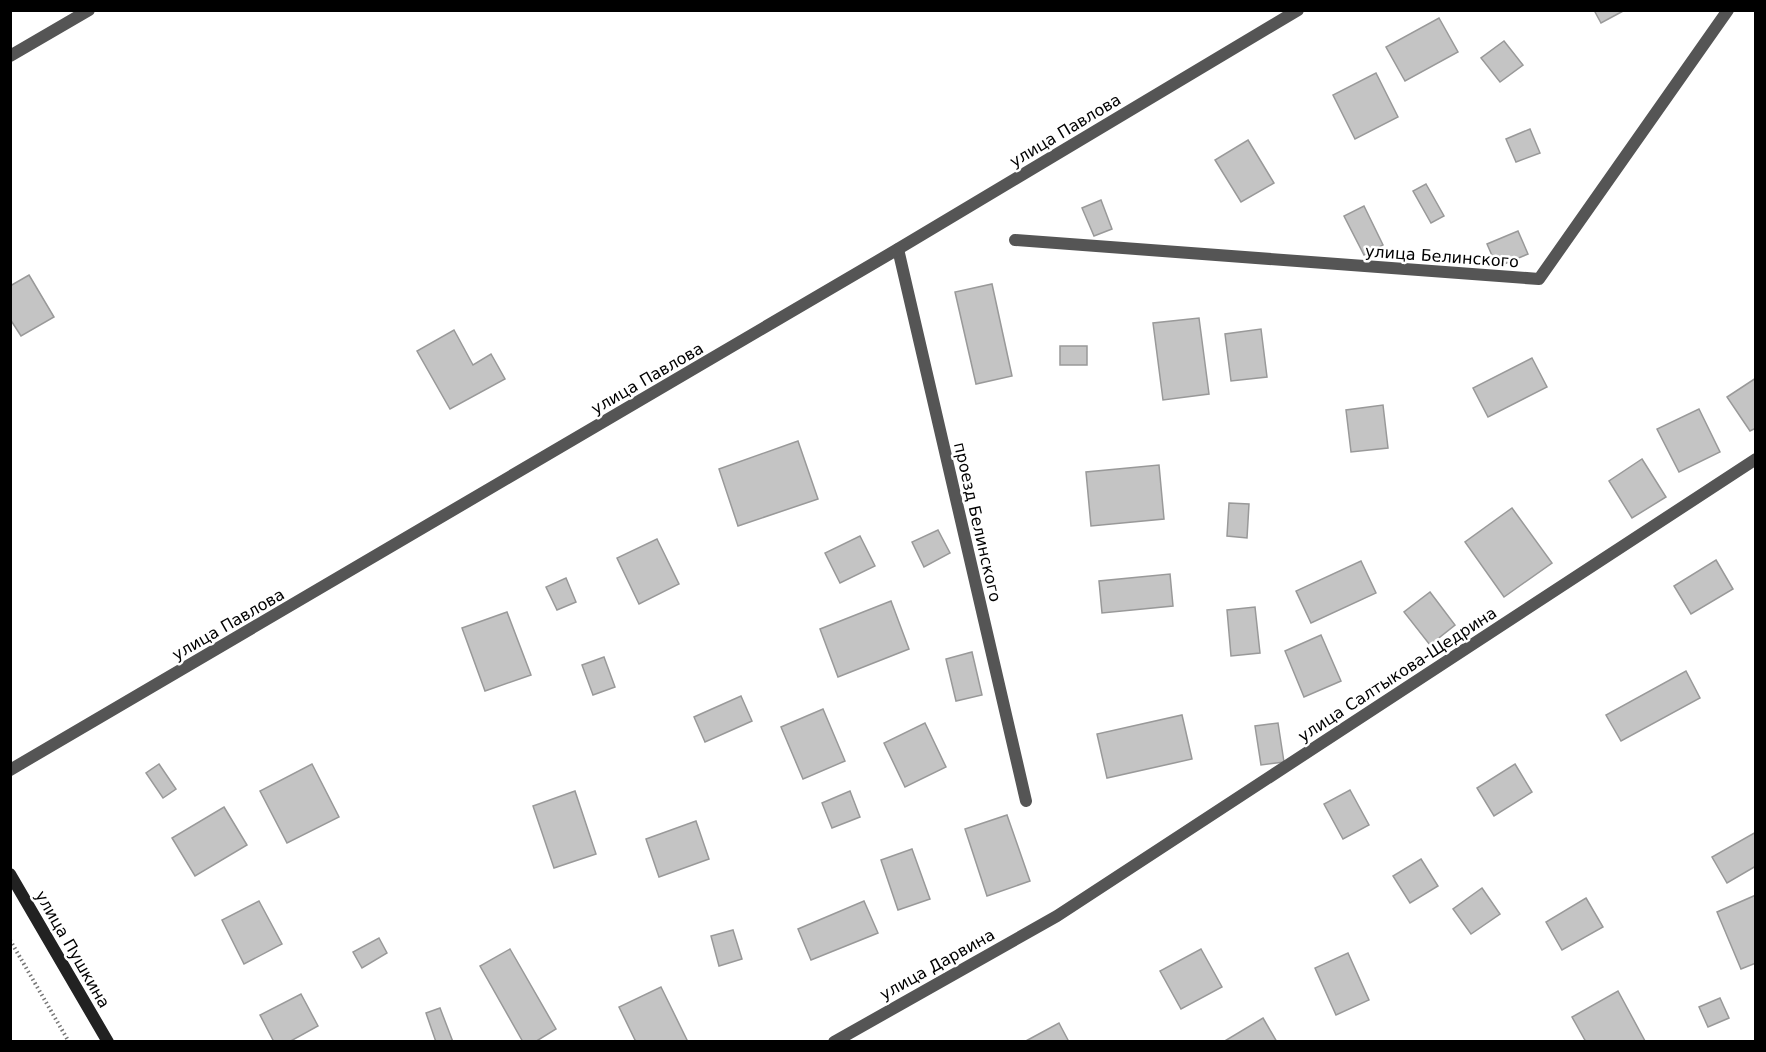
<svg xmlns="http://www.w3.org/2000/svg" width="1766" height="1052" font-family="'DejaVu Sans',sans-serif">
  <rect width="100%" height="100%" fill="#fff"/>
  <g fill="#c4c4c4" stroke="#999" stroke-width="1.5">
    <polygon points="1594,10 1625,10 1601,23"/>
    <polygon points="1439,18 1458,52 1405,81 1386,47"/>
    <polygon points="1504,41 1523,65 1500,82 1481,58"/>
    <polygon points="1376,73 1398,117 1355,139 1333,95"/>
    <polygon points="1530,129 1540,153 1516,162 1506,139"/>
    <polygon points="1248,140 1274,183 1241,202 1215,160"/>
    <polygon points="1426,184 1444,216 1431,223 1413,191"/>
    <polygon points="1101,200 1112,229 1094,236 1082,208"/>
    <polygon points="1364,206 1383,245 1364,255 1344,216"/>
    <polygon points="1518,231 1528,254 1497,267 1487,244"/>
    <polygon points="29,275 54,317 21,336 10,319 10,286"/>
    <polygon points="992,284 1012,376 976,384 955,292"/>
    <polygon points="1199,318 1209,394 1163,400 1153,323"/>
    <polygon points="1261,329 1267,377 1231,381 1225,334"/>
    <polygon points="454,330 473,365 491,354 505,379 450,409 417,351"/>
    <rect x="1060" y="346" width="27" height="19"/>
    <polygon points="1532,358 1547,387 1488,417 1473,388"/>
    <polygon points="1756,378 1756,428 1750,431 1727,397"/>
    <polygon points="1383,405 1388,448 1351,452 1346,410"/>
    <polygon points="1699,409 1720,452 1679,472 1657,429"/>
    <polygon points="798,441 818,499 738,526 719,469"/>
    <polygon points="1642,459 1666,497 1632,518 1609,481"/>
    <polygon points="1159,465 1164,519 1091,526 1086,472"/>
    <polygon points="1229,503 1249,504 1247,538 1227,536"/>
    <polygon points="1512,508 1552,563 1504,597 1465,542"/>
    <polygon points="938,530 950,553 924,567 912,542"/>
    <polygon points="860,536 875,566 840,583 825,553"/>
    <polygon points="657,539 679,584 639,604 617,558"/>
    <polygon points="1716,560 1733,589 1691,614 1674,586"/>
    <polygon points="1361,561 1376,593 1311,623 1296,591"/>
    <polygon points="1170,574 1173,606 1102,613 1099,581"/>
    <polygon points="566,578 576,602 557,610 546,587"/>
    <polygon points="1430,592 1455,625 1430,645 1404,612"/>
    <polygon points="891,601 909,649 838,677 820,629"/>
    <polygon points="1255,607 1260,653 1231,656 1227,610"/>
    <polygon points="507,612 531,675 485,691 462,628"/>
    <polygon points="1321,635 1341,681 1304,697 1285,651"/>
    <polygon points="972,652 982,695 956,701 946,659"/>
    <polygon points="604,657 615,687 593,695 582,665"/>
    <polygon points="1686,671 1700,698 1621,741 1606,715"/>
    <polygon points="741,696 752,721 705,742 694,717"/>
    <polygon points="823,709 845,761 803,779 781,727"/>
    <polygon points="1182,715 1192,759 1107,778 1097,734"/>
    <polygon points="925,723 946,767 905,787 884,743"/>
    <polygon points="1278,723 1284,762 1261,765 1255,726"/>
    <polygon points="159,764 176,789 163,798 146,773"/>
    <polygon points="312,764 339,817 287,843 260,791"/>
    <polygon points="1515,764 1532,792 1494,816 1477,788"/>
    <polygon points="1350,790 1369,825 1343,839 1324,804"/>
    <polygon points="575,791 596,854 554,868 533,806"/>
    <polygon points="850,791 860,817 832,828 822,803"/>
    <polygon points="224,807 247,845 195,876 172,838"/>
    <polygon points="1007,815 1030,881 987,896 965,829"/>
    <polygon points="696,821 709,859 659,877 646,839"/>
    <polygon points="1756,832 1756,866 1727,883 1712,857"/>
    <polygon points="912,849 930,899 898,910 881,860"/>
    <polygon points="1421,859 1438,886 1410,903 1393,876"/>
    <polygon points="1482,888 1500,914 1471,934 1453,909"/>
    <polygon points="1756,895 1756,963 1741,969 1717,912"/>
    <polygon points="1586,898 1603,927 1562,950 1546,922"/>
    <polygon points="259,901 282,944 244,964 222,920"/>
    <polygon points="864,901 878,933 811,960 798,929"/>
    <polygon points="733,930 742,959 719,966 711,936"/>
    <polygon points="379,938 387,953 362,968 353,952"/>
    <polygon points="510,949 556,1029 535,1042 523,1042 480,966"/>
    <polygon points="1201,949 1222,987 1181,1009 1160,971"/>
    <polygon points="1348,953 1369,1000 1336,1015 1315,968"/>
    <polygon points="661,987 688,1042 636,1042 619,1007"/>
    <polygon points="1618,991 1645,1041 1586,1042 1572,1017"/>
    <polygon points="301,994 318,1026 289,1042 274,1042 260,1015"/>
    <polygon points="1720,998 1729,1018 1708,1027 1699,1007"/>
    <polygon points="440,1008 453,1042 436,1042 426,1013"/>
    <polygon points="1263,1018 1277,1042 1223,1042"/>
    <polygon points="1059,1023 1069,1042 1024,1042"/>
  </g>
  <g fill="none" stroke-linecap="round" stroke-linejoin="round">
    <polyline stroke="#777" stroke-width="4" stroke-dasharray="1.5 3" stroke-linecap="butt" points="10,940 69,1042"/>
    <g stroke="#555" stroke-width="12">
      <polyline points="10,56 89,10"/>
      <polyline points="1015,240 1539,279 1728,10"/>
      <polyline points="898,249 1026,801"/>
      <polyline points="10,770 898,249 1298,10"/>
      <polyline points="834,1042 1057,916 1756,459"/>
    </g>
    <polyline stroke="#222" stroke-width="12" points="10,874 108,1042"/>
  </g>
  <g text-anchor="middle" stroke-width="5" stroke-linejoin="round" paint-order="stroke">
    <g font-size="16" fill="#000" stroke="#fff">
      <text transform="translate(1065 130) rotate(-31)" y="6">улица Павлова</text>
      <text transform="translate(1442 256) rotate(4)" y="6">улица Белинского</text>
      <text transform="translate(647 378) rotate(-30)" y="6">улица Павлова</text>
      <text transform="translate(978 522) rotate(77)" y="6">проезд Белинского</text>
      <text transform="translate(228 624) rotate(-30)" y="6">улица Павлова</text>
      <text transform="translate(1397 674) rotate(-33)" y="6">улица Салтыкова-Щедрина</text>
      <text transform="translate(73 949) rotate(60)" y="6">улица Пушкина</text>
      <text transform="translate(937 964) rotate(-29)" y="6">улица Дарвина</text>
    </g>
  </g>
  <rect width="1766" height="1052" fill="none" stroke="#000000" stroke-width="24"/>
</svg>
